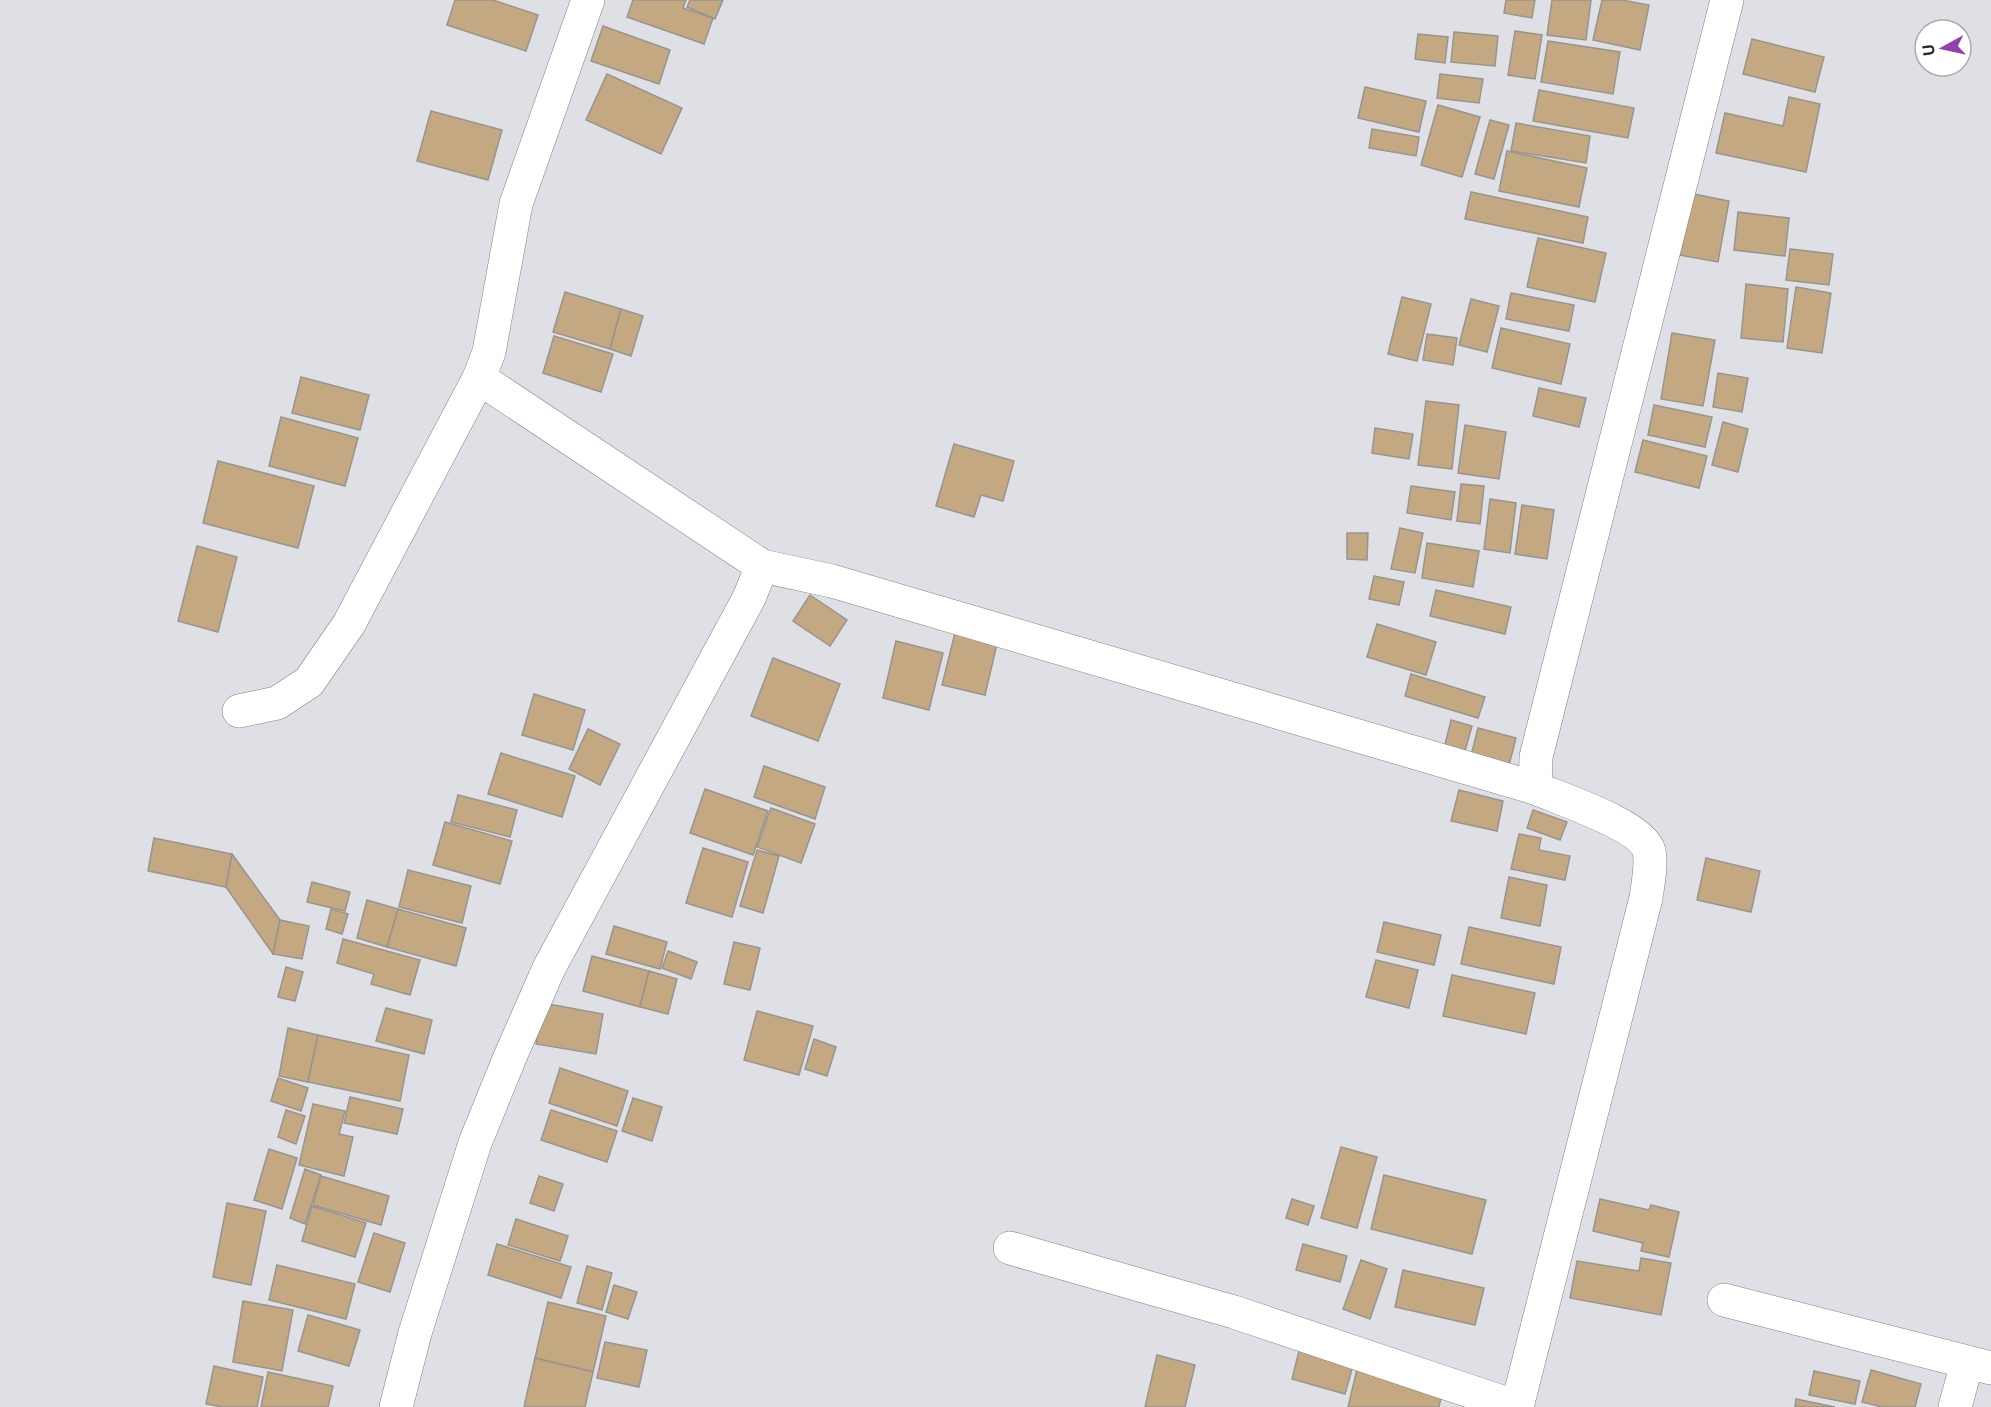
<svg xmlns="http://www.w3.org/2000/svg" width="1991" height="1407" font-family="'Open Sans',sans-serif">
  <rect width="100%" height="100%" fill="#dee0e6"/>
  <g fill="#c4a882" stroke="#98948f" stroke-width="1.5">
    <polygon points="455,0 493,0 538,15 526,51 447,25"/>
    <polygon points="633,0 686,0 683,8 713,18 704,44 627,17"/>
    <polygon points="690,0 723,0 715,19 687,7"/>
    <polygon points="1506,0 1535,0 1532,18 1504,13"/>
    <polygon points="1552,0 1591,0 1586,40 1547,35"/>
    <polygon points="1602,0 1622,0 1649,5 1640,50 1593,40"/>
    <polygon points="603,26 670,50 659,84 591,61"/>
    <polygon points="1515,31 1542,35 1535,79 1508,75"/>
    <polygon points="1454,32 1498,36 1495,66 1451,62"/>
    <polygon points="1418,34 1448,37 1445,63 1415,59"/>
    <polygon points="1752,39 1824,57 1815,92 1743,74"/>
    <polygon points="1548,41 1620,52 1613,94 1541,82"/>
    <polygon points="607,74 682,108 661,154 586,120"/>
    <polygon points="1440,74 1483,79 1479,103 1437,98"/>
    <polygon points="1365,87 1426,101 1419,132 1358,118"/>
    <polygon points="1539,90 1634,108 1628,138 1533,121"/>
    <polygon points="1789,97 1820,104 1806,172 1716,153 1725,113 1783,126"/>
    <polygon points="1438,105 1480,117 1462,177 1421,165"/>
    <polygon points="431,111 502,130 488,180 417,161"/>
    <polygon points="1490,120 1509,125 1494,179 1475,174"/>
    <polygon points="1516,123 1590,136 1586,163 1511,151"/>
    <polygon points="1372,129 1419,137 1416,156 1369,148"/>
    <polygon points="1507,151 1587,168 1579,207 1499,191"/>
    <polygon points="1679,191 1729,201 1718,262 1668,253"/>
    <polygon points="1471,192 1588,217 1583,243 1465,219"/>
    <polygon points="1738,212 1789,218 1785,256 1734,250"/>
    <polygon points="1538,238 1606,253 1595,302 1527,287"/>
    <polygon points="1790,249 1833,254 1829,285 1786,280"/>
    <polygon points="1746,284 1788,289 1783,342 1741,338"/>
    <polygon points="1796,287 1831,293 1822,353 1787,348"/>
    <polygon points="565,292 621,309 610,349 553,332"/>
    <polygon points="1511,293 1574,305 1569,331 1506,319"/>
    <polygon points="1402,297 1431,304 1417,361 1388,354"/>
    <polygon points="1471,299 1499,306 1487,352 1459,345"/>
    <polygon points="621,309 643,316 631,356 610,349"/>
    <polygon points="1501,328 1570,344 1561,384 1492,368"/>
    <polygon points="1672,333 1715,340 1703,406 1661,399"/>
    <polygon points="1427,334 1457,338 1453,365 1423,360"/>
    <polygon points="554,336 613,354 601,392 543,373"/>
    <polygon points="1718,373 1748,378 1742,412 1713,407"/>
    <polygon points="301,377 369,395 360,430 292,413"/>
    <polygon points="1539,388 1586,398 1579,427 1533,416"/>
    <polygon points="1426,401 1459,405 1452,469 1418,465"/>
    <polygon points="1654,405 1712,417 1705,447 1648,435"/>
    <polygon points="281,417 358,438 345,486 269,466"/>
    <polygon points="1723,422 1748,429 1738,472 1712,465"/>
    <polygon points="1465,425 1506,432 1499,479 1458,473"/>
    <polygon points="1375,428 1413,434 1409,459 1372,453"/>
    <polygon points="1643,440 1707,456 1699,488 1635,472"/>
    <polygon points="954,444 1014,461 1003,501 981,495 974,517 936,506"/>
    <polygon points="218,461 314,486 298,548 203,523"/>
    <polygon points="1461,484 1484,486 1480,524 1457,521"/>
    <polygon points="1411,486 1455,492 1451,520 1407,513"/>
    <polygon points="1490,499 1516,503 1510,553 1484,549"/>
    <polygon points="1522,505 1554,510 1547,559 1515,554"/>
    <polygon points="1400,528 1423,533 1415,573 1391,569"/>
    <polygon points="1347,533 1368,533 1367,560 1347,559"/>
    <polygon points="1427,543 1479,551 1473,587 1422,578"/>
    <polygon points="197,546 237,557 218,632 178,621"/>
    <polygon points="1374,576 1404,582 1399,605 1369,599"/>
    <polygon points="1436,590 1511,607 1505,634 1430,616"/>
    <polygon points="810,595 847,620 830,646 793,621"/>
    <polygon points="1377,624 1436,642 1426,675 1367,657"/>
    <polygon points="955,633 997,644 985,695 942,685"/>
    <polygon points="896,641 943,653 929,710 883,698"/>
    <polygon points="773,658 840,684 818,741 751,716"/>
    <polygon points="1411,674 1485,697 1478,718 1405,696"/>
    <polygon points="534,694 585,710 573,750 522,735"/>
    <polygon points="1451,720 1472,726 1463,758 1443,753"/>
    <polygon points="1478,728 1516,738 1508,769 1470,760"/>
    <polygon points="588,729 620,744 600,785 569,769"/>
    <polygon points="501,753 575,776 562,817 488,794"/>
    <polygon points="764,766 825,787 815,819 754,797"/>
    <polygon points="705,789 768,811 753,855 690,833"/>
    <polygon points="1459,790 1503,801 1497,831 1451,821"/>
    <polygon points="458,795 517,810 510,837 451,822"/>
    <polygon points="771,808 815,824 801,863 757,847"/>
    <polygon points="1533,810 1567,822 1560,840 1527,828"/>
    <polygon points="445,822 512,841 500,884 433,865"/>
    <polygon points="1519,834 1541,838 1539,850 1570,856 1565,880 1511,869"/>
    <polygon points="154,838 232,854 226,887 148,871"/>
    <polygon points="703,848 748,862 732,917 686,903"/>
    <polygon points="757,850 779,856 763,913 740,906"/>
    <polygon points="232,854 280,920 273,954 226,887"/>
    <polygon points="1706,858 1760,871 1751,912 1697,900"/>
    <polygon points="408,870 471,886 462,923 399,907"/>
    <polygon points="1509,877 1547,885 1540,926 1501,918"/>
    <polygon points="312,882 350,892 345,911 307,902"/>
    <polygon points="367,900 398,909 387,947 357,938"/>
    <polygon points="331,909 348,914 342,934 326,929"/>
    <polygon points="398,909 466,928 456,966 387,947"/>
    <polygon points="280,920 309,926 302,959 273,954"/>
    <polygon points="1384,922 1441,935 1434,965 1377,952"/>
    <polygon points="614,926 667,942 660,969 606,954"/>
    <polygon points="1469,927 1561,947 1554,984 1461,964"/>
    <polygon points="343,939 420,960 410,995 371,984 374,974 337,963"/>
    <polygon points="734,942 760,948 750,990 724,984"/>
    <polygon points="668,951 697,962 691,979 662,968"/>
    <polygon points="592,956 649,971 640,1007 583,991"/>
    <polygon points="1376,960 1418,970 1409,1008 1366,997"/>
    <polygon points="286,967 303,972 295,1001 278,997"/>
    <polygon points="649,971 677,979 668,1014 640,1007"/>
    <polygon points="1452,975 1535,993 1526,1034 1443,1016"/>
    <polygon points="543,1003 603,1014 596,1054 536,1044"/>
    <polygon points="386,1008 432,1020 424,1054 376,1041"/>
    <polygon points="757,1011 813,1026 799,1075 744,1060"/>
    <polygon points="288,1028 318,1035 308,1082 279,1076"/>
    <polygon points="318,1035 409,1055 400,1101 308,1082"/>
    <polygon points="814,1039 836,1047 827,1076 805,1069"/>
    <polygon points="560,1068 628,1091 617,1126 549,1103"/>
    <polygon points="278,1078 308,1088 301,1111 271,1101"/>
    <polygon points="350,1097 403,1109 397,1134 344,1123"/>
    <polygon points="633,1098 662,1107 652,1141 622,1131"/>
    <polygon points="313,1104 345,1111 339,1134 353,1137 344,1176 299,1165"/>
    <polygon points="286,1110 305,1116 296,1144 278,1137"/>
    <polygon points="551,1110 617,1131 607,1162 541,1140"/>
    <polygon points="1341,1147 1377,1157 1357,1228 1321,1218"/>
    <polygon points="269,1149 297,1158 282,1209 254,1200"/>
    <polygon points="305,1169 321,1175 305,1224 290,1218"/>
    <polygon points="1384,1175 1486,1200 1472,1254 1371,1229"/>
    <polygon points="321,1176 389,1196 381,1225 313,1205"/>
    <polygon points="539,1176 563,1184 554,1211 530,1203"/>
    <polygon points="1292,1199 1314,1206 1308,1225 1286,1218"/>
    <polygon points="1600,1199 1649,1210 1651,1205 1679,1212 1669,1257 1641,1251 1643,1243 1593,1231"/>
    <polygon points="227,1203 266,1211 251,1285 213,1277"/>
    <polygon points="312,1206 366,1223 355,1257 302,1241"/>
    <polygon points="516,1219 568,1236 560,1261 508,1245"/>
    <polygon points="374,1233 405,1243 390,1292 358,1282"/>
    <polygon points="497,1244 571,1267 561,1298 488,1275"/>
    <polygon points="1303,1244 1347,1256 1340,1282 1296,1270"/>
    <polygon points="1641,1258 1671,1263 1661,1315 1570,1298 1577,1261 1639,1271"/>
    <polygon points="1361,1260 1387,1269 1370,1319 1343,1309"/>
    <polygon points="277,1265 355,1284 346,1319 269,1300"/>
    <polygon points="587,1266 612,1273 602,1310 577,1303"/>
    <polygon points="1403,1270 1484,1288 1475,1325 1395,1307"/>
    <polygon points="614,1285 637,1292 628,1319 606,1312"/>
    <polygon points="243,1301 293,1310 282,1371 233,1362"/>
    <polygon points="548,1302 606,1316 593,1372 535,1358"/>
    <polygon points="308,1315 360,1330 349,1366 298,1351"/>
    <polygon points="605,1342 647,1350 639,1387 597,1378"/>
    <polygon points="1300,1347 1354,1362 1345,1394 1292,1379"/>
    <polygon points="1157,1355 1195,1365 1185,1407 1145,1407"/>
    <polygon points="535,1358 593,1372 585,1407 524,1407"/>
    <polygon points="1358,1365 1444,1384 1439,1407 1348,1407"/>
    <polygon points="214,1366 263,1377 257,1407 222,1407 206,1404"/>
    <polygon points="1871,1370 1921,1384 1915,1407 1882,1407 1862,1402"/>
    <polygon points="1814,1371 1860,1381 1855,1404 1809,1395"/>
    <polygon points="268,1372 333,1386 328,1407 261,1407"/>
    <polygon points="1796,1399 1835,1407 1795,1407"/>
  </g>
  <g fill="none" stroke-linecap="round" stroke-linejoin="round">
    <defs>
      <g id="minor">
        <polyline points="762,566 832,581 1535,788"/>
        <polyline points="239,711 277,703 309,682 349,624 479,378"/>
        <polyline points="1010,1248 1234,1312 1517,1407"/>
        <polyline points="1724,1300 1991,1368"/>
        <polyline points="396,1407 415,1333 475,1143 510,1057 549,968 749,598 762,566 479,378 489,352 516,204 588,0"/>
        <path d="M1517 1407 1646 898C1648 883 1652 865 1649 851 1642 825 1560 799 1535 788L1536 757 1727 0"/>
        <polyline points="1955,1407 1967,1363"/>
      </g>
    </defs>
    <use href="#minor" stroke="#7f8186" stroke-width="34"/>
    <use href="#minor" stroke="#fff" stroke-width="33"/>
  </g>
  <g transform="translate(1943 48) rotate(262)"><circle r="28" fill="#ffffff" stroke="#aaaaab" stroke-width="1.5"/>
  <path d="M0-4.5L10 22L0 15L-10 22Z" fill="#9440ae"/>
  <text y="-9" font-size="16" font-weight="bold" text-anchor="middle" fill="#2a2b2d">U</text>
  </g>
</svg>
